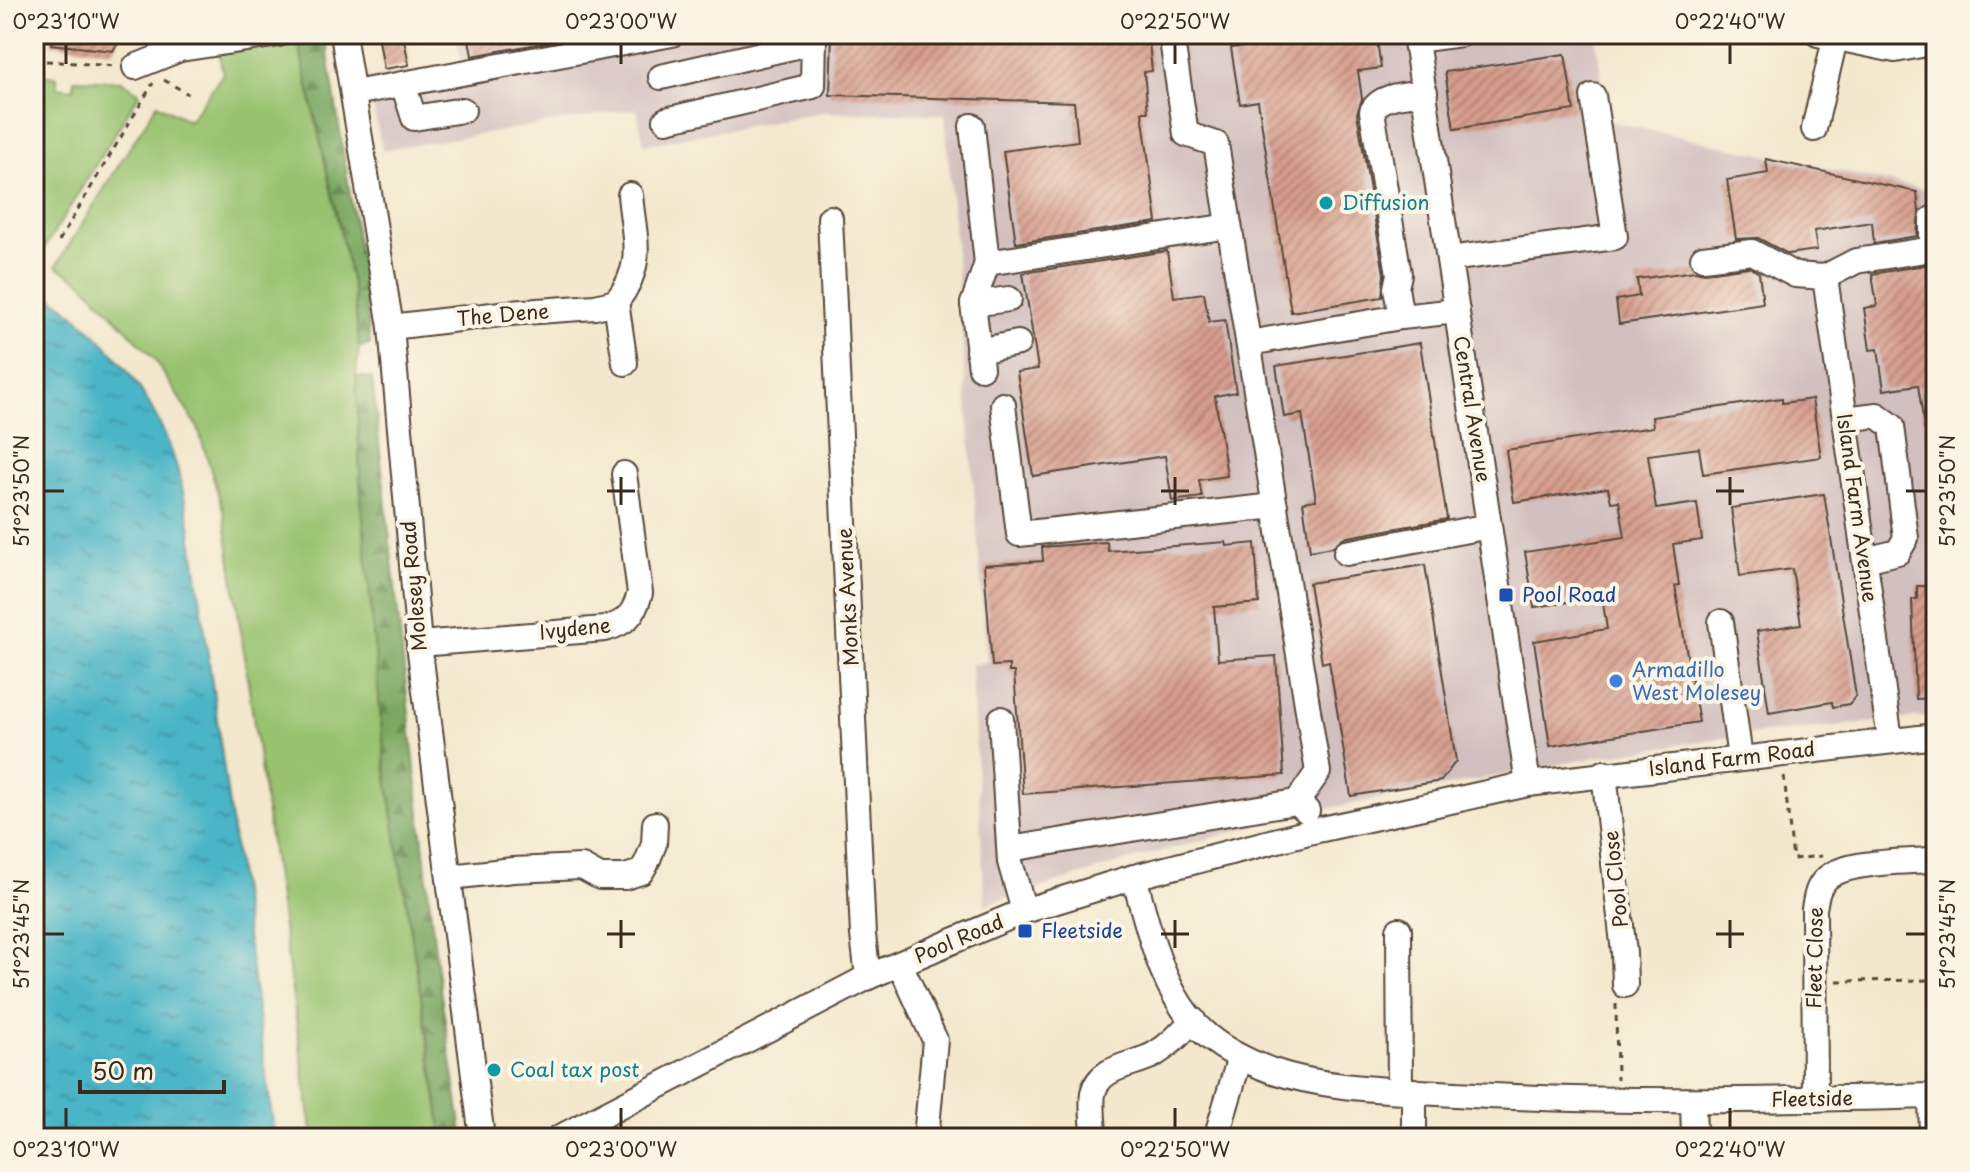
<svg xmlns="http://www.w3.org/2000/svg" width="1970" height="1172" font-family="'Playpen Sans',sans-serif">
  <defs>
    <pattern id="forest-firs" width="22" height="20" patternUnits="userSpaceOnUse" patternTransform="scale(2)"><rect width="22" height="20" fill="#7aa862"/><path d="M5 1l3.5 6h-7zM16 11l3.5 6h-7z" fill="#658950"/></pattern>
    <pattern id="water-ripples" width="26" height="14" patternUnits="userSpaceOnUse" patternTransform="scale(2)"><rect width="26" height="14" fill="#4ab5c6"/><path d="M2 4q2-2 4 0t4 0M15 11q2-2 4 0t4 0" fill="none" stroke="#3f93a0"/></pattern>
    <pattern id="building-hatch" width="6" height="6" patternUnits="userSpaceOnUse" patternTransform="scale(2)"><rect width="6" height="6" fill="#d59c8c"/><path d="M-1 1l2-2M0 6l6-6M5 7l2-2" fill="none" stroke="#ae7f72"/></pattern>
  </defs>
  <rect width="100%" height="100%" fill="#fcf5e5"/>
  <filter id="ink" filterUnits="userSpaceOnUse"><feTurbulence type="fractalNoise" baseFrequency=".0125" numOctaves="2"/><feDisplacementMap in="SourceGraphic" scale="16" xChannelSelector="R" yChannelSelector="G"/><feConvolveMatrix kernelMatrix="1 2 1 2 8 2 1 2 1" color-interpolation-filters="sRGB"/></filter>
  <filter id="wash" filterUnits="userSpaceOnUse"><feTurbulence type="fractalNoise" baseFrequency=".006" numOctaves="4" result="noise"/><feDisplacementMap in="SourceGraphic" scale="32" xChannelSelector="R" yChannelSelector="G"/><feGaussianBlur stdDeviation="1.8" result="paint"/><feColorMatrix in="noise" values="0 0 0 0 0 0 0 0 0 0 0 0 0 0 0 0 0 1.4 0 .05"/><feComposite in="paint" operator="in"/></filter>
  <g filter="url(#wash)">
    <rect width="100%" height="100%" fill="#f3e8cd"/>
    <polygon fill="#d2bfbf" points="455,34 1595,34 1608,121 1936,192 1936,716 1744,735 1597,757 1300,814 1126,861 985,905 971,665 987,662 945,114 822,112 644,145 637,109 382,150 367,79 461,64"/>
    <g fill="#98c26f" stroke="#6a7646" stroke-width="2">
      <polygon points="299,45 354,293 359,347 356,376 361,496 385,765 443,1138 313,1138 224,513 198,428 153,357 83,283 56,266 157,104 189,121 223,74 219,53"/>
      <polygon points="34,75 57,77 57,87 74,89 74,79 121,81 140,93 42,252 34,249"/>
    </g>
    <g fill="url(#forest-firs)" stroke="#5a6940" stroke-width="2">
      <polygon points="326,42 364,284 370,345 359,347 354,293 299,45"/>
      <polygon points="356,376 372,378 437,969 463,1138 443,1138 385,765 361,496"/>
    </g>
    <path fill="url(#water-ripples)" stroke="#427072" stroke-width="2" d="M39 288C101 330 149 387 174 458 181 479 185 502 190 524L275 1138H34V297Z"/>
    <g id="blocks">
      <g fill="url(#building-hatch)">
        <polygon points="52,34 123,34 113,51 51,44"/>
        <polygon points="378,34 403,34 409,65 384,69"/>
        <polygon points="468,34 552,34 553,41 472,56"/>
        <polygon points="832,34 1148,34 1152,71 1144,72 1148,112 1142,112 1157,222 1016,243 1003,151 1078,141 1074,102 830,95"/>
        <polygon points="1328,34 1376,34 1381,68 1358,71 1362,99 1357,113 1384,274 1382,297 1291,312 1258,101 1240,104 1231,48"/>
        <polygon points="1565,54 1574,110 1454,129 1445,72"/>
        <polygon points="1766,159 1917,192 1919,212 1917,236 1874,243 1872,222 1814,231 1817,250 1788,254 1758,238 1736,239 1727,180 1768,173"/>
        <polygon points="1167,251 1174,297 1204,293 1209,322 1225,320 1236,392 1215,396 1227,476 1199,480 1202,497 1172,501 1165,456 1033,476 1017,372 1038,369 1023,273"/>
        <polygon points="1936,263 1936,443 1927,444 1918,385 1884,390 1878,349 1870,350 1864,308 1877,306 1872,274"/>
        <polygon points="1749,267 1759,273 1763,303 1619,324 1616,300 1639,296 1637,279 1695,271 1705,273"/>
        <polygon points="1420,343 1447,519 1343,538 1332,547 1310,551 1303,502 1316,500 1302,414 1284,417 1276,366"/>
        <polygon points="1782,398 1782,403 1812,399 1821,457 1703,474 1699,448 1648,455 1656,509 1697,503 1702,540 1673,544 1679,585 1675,586 1699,722 1550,746 1534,641 1607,629 1602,597 1534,607 1525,552 1625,537 1619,501 1611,502 1608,488 1514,502 1506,450 1653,427 1652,417"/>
        <polygon points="1824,494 1856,696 1849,704 1833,707 1832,702 1769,713 1757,631 1801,624 1792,569 1740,576 1731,508"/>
        <polygon points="1107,542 1108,551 1226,542 1227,546 1255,543 1259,603 1214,607 1218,660 1276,656 1284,775 1023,794 1014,672 1009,672 1009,665 992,666 984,565 1043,561 1042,547"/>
        <polygon points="1425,565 1456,761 1441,781 1351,796 1329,661 1322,663 1309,583"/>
        <polygon points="1917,586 1936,586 1936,698 1916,699 1912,599 1917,599"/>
      </g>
    </g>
  </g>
  <g filter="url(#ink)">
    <use href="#blocks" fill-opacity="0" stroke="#574638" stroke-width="2"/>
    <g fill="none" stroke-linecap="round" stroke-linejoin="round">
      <defs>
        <g id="minor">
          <polyline points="343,34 391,327 419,644 482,1138"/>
          <polyline points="1171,34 1186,134 1216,144 1318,772 1297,802"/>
          <polyline points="1415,34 1528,784"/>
          <polyline points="1818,34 1895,50 1936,42"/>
          <polyline points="1416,40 1461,34"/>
          <polyline points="135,67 180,49 279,34"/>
          <polyline points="661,77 814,42"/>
          <polyline points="403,84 414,118 463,110"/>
          <polyline points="354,93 672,34"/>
          <polyline points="666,120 813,86 814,34"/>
          <polyline points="972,126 987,263 1229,226"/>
          <polyline points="1814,129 1835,39"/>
          <polyline points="830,218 863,935 868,977"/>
          <polyline points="1703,258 1752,252 1795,275 1825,277 1856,261 1932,249 1932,219"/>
          <polyline points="1449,259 1615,237 1593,96"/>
          <polyline points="1825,277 1890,740"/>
          <path d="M616 302C646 264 634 240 630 195"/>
          <polyline points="973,304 1009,299"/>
          <path d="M1401 317 1396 288 1399 274 1372 111C1381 94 1408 95 1425 92"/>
          <polyline points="391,327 509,313 595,307 616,302 625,363"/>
          <polyline points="1249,343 1401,317 1457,311"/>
          <polyline points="978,351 1018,343"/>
          <polyline points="981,368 973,304 987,263"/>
          <polyline points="1003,405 1019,534 1275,506"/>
          <polyline points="1845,419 1877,415 1892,426 1906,538 1898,552 1865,560"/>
          <polyline points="1346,553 1489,526"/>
          <polyline points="1721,622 1740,758"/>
          <path d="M419 644 605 629C626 623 634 615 640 593L624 474"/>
          <polyline points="1001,719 1010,862 1024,911"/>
          <polyline points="1604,773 1624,953 1625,985"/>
          <polyline points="1010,849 1283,804 1297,802 1307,811"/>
          <polyline points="450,877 513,870 582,867 600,877 625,877 641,872 647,862 654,844 655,824"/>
          <path d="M1134 877C1149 929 1161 992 1202 1031 1220 1048 1246 1061 1270 1070 1328 1090 1395 1090 1456 1094 1616 1104 1776 1100 1936 1096"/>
          <polyline points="1399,930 1400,1090"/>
          <polyline points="900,964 935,1040 926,1138"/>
          <polyline points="1414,1091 1414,1138"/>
          <polyline points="1931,1096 1932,1138"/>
          <path d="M1815 1099 1814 909C1816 898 1817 888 1825 880 1842 861 1903 862 1928 860"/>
          <polyline points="1693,1102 1694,1138"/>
          <polyline points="559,1138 868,977 1024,911 1134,877 1313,831 1528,784 1936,736"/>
          <path d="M1094 1138C1094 1124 1091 1107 1093 1093 1100 1065 1134 1066 1155 1054 1170 1045 1181 1033 1193 1020"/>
          <polyline points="1216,1138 1240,1057"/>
        </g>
      </defs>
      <use href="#minor" stroke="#574638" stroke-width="28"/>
      <g stroke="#574638" stroke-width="3" stroke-dasharray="6 6" stroke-linecap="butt">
        <polyline points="34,60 115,66"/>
        <polyline points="164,80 188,94"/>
        <polyline points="59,241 153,83"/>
        <polyline points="1784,776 1793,859 1822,856"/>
        <polyline points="1837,981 1936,980"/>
        <polyline points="1616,1004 1617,1080"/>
      </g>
      <use href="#minor" stroke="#fff" stroke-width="24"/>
    </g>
  </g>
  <path fill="none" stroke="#3b2a1e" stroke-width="3" d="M66 44V64M621 44V64M1175 44V64M1730 44V64M621 477V505M1175 477V505M1730 477V505M44 491H64M607 491H635M1161 491H1189M1716 491H1744M1906 491H1926M621 920V948M1175 920V948M1730 920V948M44 934H64M607 934H635M1161 934H1189M1716 934H1744M1906 934H1926M66 1108V1128M621 1108V1128M1175 1108V1128M1730 1108V1128"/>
  <g fill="#0f9aa8" stroke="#fcf5e5" stroke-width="3">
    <circle cx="1326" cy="203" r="8"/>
    <circle cx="494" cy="1070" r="8"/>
  </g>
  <g fill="#1a4fb4" stroke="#fcf5e5" stroke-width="3">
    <rect x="1498" y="587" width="16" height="16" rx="4"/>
    <rect x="1017" y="923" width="16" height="16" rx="4"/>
  </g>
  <circle fill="#3f7fe0" stroke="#fcf5e5" stroke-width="3" cx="1616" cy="681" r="8"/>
  <g text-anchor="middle" stroke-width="8" stroke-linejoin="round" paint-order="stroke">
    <g font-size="20" fill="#0d838f" stroke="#fcf5e5" text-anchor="start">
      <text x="1342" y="210">Diffusion</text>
      <text x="510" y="1077">Coal tax post</text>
    </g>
    <g font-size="20" fill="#3b2a1e" stroke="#fcf5e5">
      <text transform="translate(503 315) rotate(-5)" y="7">The Dene</text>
      <text transform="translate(1472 409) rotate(81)" y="7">Central Avenue</text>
      <text transform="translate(1857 508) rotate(82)" y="7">Island Farm Avenue</text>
      <text transform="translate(414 586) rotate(-95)" y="7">Molesey Road</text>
      <text transform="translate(848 597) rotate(-93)" y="7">Monks Avenue</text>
      <text transform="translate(575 629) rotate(-6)" y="7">Ivydene</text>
      <text transform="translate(1732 759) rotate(-7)" y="7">Island Farm Road</text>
      <text transform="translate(1616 879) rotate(-96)" y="7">Pool Close</text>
      <text transform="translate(959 939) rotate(-23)" y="7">Pool Road</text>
      <text transform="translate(1815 958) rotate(-89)" y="7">Fleet Close</text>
      <text transform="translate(1812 1099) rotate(-1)" y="7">Fleetside</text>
    </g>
    <g font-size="20" fill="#164399" stroke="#fcf5e5" text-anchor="start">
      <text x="1522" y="602">Pool Road</text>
      <text x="1041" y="938">Fleetside</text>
    </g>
    <g font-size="20" fill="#366cbe" stroke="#fcf5e5" text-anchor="start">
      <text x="1632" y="677">Armadillo<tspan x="1632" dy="23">West Molesey</tspan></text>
    </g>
  </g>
  <rect width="1970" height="1172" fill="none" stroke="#fcf5e5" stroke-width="88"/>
  <path d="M80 1080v12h144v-12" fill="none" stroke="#3b2a1e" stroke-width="4"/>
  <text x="92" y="1080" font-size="24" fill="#3b2a1e" stroke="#fcf5e5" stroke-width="6" paint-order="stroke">50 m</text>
  <rect x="44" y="44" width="1882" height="1084" fill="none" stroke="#3b2a1e" stroke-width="3"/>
  <g font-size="20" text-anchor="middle" fill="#3b2a1e">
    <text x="66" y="29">0°23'10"W</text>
    <text x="621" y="29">0°23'00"W</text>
    <text x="1175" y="29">0°22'50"W</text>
    <text x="1730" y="29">0°22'40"W</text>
    <text transform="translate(22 491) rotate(-90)" y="7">51°23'50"N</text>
    <text transform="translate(1948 491) rotate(-90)" y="7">51°23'50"N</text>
    <text transform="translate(22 934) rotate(-90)" y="7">51°23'45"N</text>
    <text transform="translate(1948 934) rotate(-90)" y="7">51°23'45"N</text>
    <text x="66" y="1157">0°23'10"W</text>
    <text x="621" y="1157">0°23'00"W</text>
    <text x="1175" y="1157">0°22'50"W</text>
    <text x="1730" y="1157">0°22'40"W</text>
  </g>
</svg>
